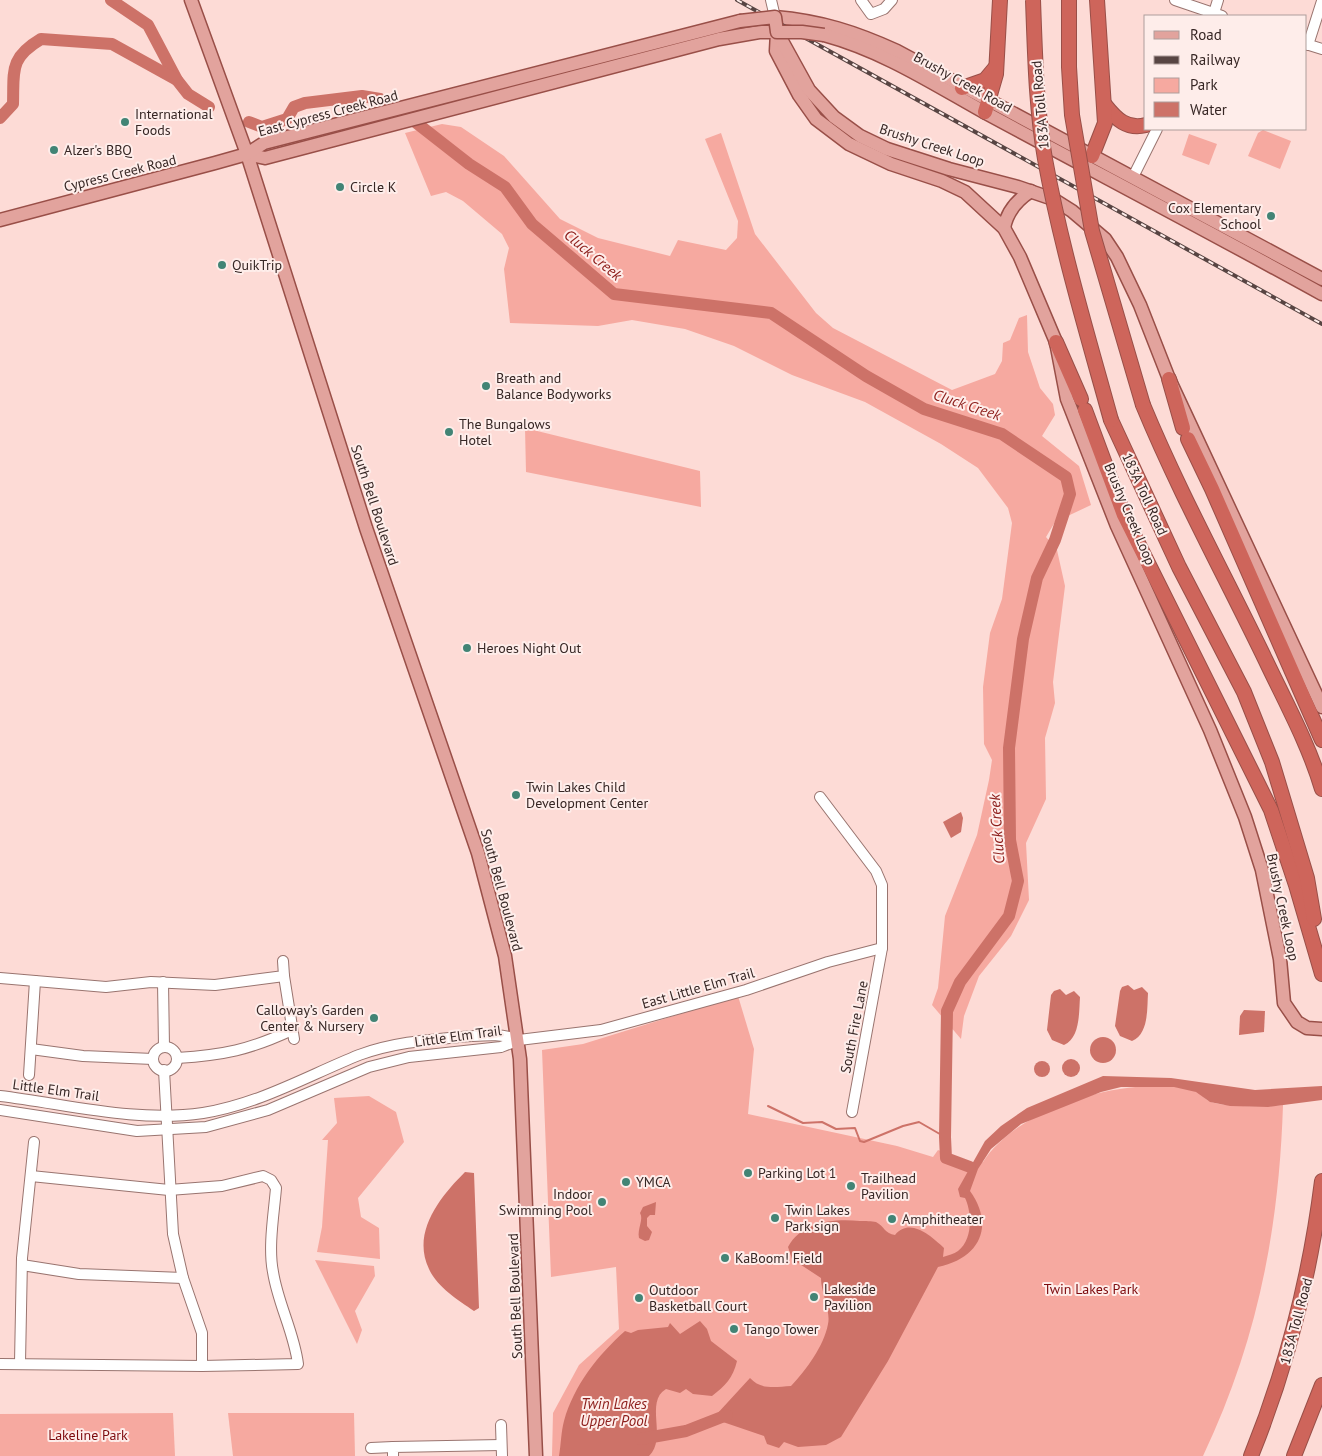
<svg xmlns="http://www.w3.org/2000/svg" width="1322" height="1456" font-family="'PT Sans',sans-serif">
  <rect width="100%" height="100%" fill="#fddbd6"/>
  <g fill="#f6a9a0">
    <polygon points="442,124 461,127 504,156 560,219 598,238 670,256 678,240 726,250 737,238 738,221 705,139 721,133 755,234 816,313 833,328 952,390 995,374 1002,361 1003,343 1010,340 1019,318 1027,315 1028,352 1040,388 1053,404 1055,415 1042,436 1079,466 1091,505 1055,522 1046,537 1057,550 1065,586 1053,682 1055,703 1045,738 1046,799 1026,843 1029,900 1011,936 979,976 964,1016 961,1039 932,1005 938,988 945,916 977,835 989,780 992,760 984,744 983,687 990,633 1002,599 1012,523 1008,508 978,468 941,444 865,402 792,375 734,346 685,329 632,320 598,326 510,323 504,269 509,248 502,234 463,201 446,192 431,196 405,133"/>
    <polygon points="1263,130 1291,141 1280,169 1248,156 1258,133"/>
    <polygon points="1189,134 1217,144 1209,165 1182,155"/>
    <polygon points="525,428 700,471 701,507 526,472"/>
    <path d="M738 996 754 1049 748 1114 897 1146 933 1157 938 1150 972 1164 983 1162C1016 1110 1113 1080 1173 1087 1181 1087 1192 1089 1199 1093 1203 1096 1206 1100 1211 1102 1225 1107 1267 1107 1283 1105 1279 1231 1257 1342 1203 1456H552L553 1413 579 1365 619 1329 616 1267 551 1277 542 1050 583 1044Z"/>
    <polygon points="369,1096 396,1112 404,1142 358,1198 361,1217 379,1228 380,1259 317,1252 322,1227 328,1140 322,1140 337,1123 334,1098"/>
    <polygon points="315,1260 374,1266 375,1276 355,1311 362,1330 357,1344"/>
    <polygon points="173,1413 175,1456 0,1456 0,1414"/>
    <polygon points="228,1413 354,1413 355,1456 233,1456"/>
  </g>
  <g fill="#cd7268">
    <polygon points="961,812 963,818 961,832 951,838 943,822"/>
    <path d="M1128 985 1134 990 1142 987 1148 993C1147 1008 1149 1034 1132 1041L1120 1036 1115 1026 1120 991 1122 987Z"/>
    <path d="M1060 989 1066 995 1074 991 1080 997C1079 1013 1080 1038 1064 1045L1052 1040 1047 1030 1051 995 1054 991Z"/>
    <polygon points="1244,1010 1265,1011 1264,1032 1239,1035 1240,1016"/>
    <circle cx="1103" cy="1050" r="13"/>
    <circle cx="1071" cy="1068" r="9"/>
    <circle cx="1042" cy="1069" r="8"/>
    <path d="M1103 1076 1171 1078 1255 1090 1322 1086V1100L1268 1107 1230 1106 1210 1102 1196 1092 1174 1087H1121L1101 1092 1021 1124 991 1149 978 1169 970 1191C995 1226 980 1258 938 1267L888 1361 841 1437 826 1445 798 1447 784 1442 779 1448 767 1444 764 1436 720 1421 711 1423 713 1415H716L750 1378C761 1390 775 1387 791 1386 806 1370 824 1346 828 1324 831 1311 821 1293 821 1278L792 1259 788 1247C801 1222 834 1218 860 1221 865 1221 872 1221 876 1222 884 1226 885 1234 895 1235 910 1217 931 1236 944 1248L943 1257C948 1255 954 1254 958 1251 973 1240 972 1212 965 1198L960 1197 958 1189 985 1141 1001 1126 1027 1108Z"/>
    <path d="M465 1172 474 1173 479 1308 474 1311C458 1300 437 1287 429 1269 411 1232 441 1196 465 1172Z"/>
    <path d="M656 1202 655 1215H650L647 1218V1226L652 1232 649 1240 645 1241 639 1238C637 1229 644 1219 640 1213L643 1207Z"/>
    <path d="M700 1321 707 1329 711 1341 737 1361C733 1378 725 1386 712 1396L693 1394 686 1389 680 1393 666 1389C644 1402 668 1438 649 1456H559C561 1445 561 1432 564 1421 574 1385 598 1355 625 1331L631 1333 638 1330 668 1327 670 1323 680 1334Z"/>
  </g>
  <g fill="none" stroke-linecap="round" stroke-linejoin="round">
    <polyline stroke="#cd7268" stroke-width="2" points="768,1106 803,1123 822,1122 836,1129 855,1128 860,1141 864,1142 903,1126 919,1122 945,1137"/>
    <g stroke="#cd7268" stroke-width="12">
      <polyline points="111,0 148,25 177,80 188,94 209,107"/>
      <path d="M0 118 13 104C14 71 9 58 41 39L112 44 177 80"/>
      <polyline points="249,122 262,127 287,119 294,107 305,103 362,96 380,99 414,121 469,164 505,187 532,224 614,294 771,313 866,376 924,409 1002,434 1066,477 1070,494 1055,540 1037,578 1023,639 1009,748 1010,840 1018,881 1009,916 960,982 947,1011 945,1137 946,1158 970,1167"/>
      <polyline points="641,1439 686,1431 727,1415"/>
    </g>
    <defs>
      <g id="minor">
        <polyline points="771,0 775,17"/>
        <polyline points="861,0 871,14 884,9 892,0"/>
        <polyline points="1175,0 1222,16"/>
        <polyline points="1213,16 1218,0"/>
        <polyline points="1306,44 1322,49"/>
        <polyline points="1308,45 1322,1"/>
        <polyline points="1133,177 1157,129"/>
        <polyline points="820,797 876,871 882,885 882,948 852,1112"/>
        <polyline points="284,976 294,1039"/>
        <polyline points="0,978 106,987 151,982 215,985 284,976 283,961"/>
        <polyline points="163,982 164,1047"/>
        <circle cx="165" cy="1059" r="12"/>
        <polyline points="31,1049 83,1056 153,1059"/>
        <path d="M177 1058C224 1055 249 1050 292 1030"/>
        <polyline points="164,1070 173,1234 183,1278 202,1333 202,1366"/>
        <polyline points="29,1075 35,981"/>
        <path d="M0 1096C67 1104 136 1123 203 1113 259 1104 307 1076 359 1055 391 1043 426 1040 459 1037 480 1036 499 1032 519 1040"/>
        <polyline points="0,1110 137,1131 206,1127 268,1110 369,1067 409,1057 501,1047 519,1040 601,1030 746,990 828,962 882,948"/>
        <polyline points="22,1265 79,1274 183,1278"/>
        <polyline points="20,1363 22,1258 34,1142"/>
        <path d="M0 1364 202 1366 298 1364C294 1332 278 1304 273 1272 268 1247 274 1213 276 1188L271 1180 263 1176 222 1186 169 1190 31 1176"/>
        <polyline points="501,1425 502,1456"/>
        <polyline points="371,1448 393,1447"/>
        <polyline points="393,1456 393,1447 501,1445"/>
      </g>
      <g id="major">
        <polyline points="191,0 247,154 366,528 478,853 505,956 520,1059 536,1456"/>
        <path d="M775 17C821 21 855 32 897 51L1322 279"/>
        <polyline points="777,32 776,51 799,95 816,119 849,144 891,164 942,181 965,192 1004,228 1020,257 1056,342 1067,399 1117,526 1210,730 1245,817 1262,870 1280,959 1284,1003 1297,1022 1307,1028 1322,1029"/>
        <polyline points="777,32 809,90 834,117 860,136 887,149 949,169 1018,187 1053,199 1072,211 1105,239 1117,257 1140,305 1169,379 1322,707"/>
        <path d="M824 35C883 51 932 83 984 112 1097 173 1210 232 1322 294"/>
        <polyline points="247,154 265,158 719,39 759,32 777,32"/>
        <polyline points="0,220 215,163 247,154 264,143 740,21"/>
        <path d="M1004 228C1007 211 1017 200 1031 191"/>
      </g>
      <g id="highway">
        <polyline points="1069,0 1069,11"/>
        <polyline points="962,88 985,80 995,68"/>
        <path d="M1105 105C1116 119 1127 130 1146 125"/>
        <polyline points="985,112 996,74 1000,0"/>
        <polyline points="1092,156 1105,123 1097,0"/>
        <polyline points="1056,342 1081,399"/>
        <polyline points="1169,379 1183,428"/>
        <path d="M1143 405C1179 492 1225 576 1266 661 1286 703 1309 745 1322 789"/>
        <polyline points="1085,410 1124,515 1271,810 1296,885 1322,974"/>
        <polyline points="1111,420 1179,567 1244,692 1272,762 1307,878 1314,919"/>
        <polyline points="1188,439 1212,489 1322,740"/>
        <path d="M1251 1456C1287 1367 1310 1277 1322 1181"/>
        <polyline points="1294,1456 1322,1385"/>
      </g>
    </defs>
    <use href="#minor" stroke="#99746f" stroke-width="12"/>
    <use href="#major" stroke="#994f48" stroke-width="15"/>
    <use href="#highway" stroke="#994f48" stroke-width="16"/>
    <use href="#minor" stroke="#fff" stroke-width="10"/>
    <use href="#major" stroke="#e2a39d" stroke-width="12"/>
    <use href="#highway" stroke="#ce655b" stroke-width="14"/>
    <defs>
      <polyline id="rail" points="737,0 1322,324"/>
    </defs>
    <use href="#rail" stroke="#584543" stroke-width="4"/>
    <use href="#rail" stroke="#feedea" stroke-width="2" stroke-dasharray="5.5" stroke-linecap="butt"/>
    <defs>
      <polyline id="major-bridge" points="740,21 775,17 777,32 802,32 824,35"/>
      <g id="highway-bridge">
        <path d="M1033 0C1035 53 1036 107 1045 159 1061 247 1087 333 1111 420"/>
        <polyline points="1069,11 1069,67 1072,115 1092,231 1143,405"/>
      </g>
    </defs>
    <use href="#major-bridge" stroke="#994f48" stroke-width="15" stroke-linecap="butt"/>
    <use href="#highway-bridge" stroke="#994f48" stroke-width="16" stroke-linecap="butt"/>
    <use href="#major-bridge" stroke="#e2a39d" stroke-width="12"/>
    <use href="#highway-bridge" stroke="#ce655b" stroke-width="14"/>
  </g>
  <g fill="#428475" stroke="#feedea" stroke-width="2">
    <circle cx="125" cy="122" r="5"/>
    <circle cx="54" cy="150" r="5"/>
    <circle cx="340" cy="187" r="5"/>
    <circle cx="1271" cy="216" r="5"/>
    <circle cx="222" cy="265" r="5"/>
    <circle cx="486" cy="386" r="5"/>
    <circle cx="449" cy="432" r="5"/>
    <circle cx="467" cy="648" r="5"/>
    <circle cx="516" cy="795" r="5"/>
    <circle cx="374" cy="1018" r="5"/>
    <circle cx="748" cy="1173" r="5"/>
    <circle cx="626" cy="1182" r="5"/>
    <circle cx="851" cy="1186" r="5"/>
    <circle cx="602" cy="1202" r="5"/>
    <circle cx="775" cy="1218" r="5"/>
    <circle cx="892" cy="1219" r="5"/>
    <circle cx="725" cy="1258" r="5"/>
    <circle cx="814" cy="1297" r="5"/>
    <circle cx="639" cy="1298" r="5"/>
    <circle cx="734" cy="1329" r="5"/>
  </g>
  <g text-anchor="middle" stroke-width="4" stroke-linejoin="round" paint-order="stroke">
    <g font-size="14" fill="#372725" stroke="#feedea">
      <text transform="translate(963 82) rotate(29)" y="5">Brushy Creek Road</text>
      <text transform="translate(1040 105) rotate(-95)" y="5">183A Toll Road</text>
      <text transform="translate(328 113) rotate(-15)" y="5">East Cypress Creek Road</text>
      <text transform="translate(932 145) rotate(18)" y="5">Brushy Creek Loop</text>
      <text transform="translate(120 173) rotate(-14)" y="5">Cypress Creek Road</text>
      <text transform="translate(1145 494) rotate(65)" y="5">183A Toll Road</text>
      <text transform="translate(375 505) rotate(72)" y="5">South Bell Boulevard</text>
      <text transform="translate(1130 514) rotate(67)" y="5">Brushy Creek Loop</text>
      <text transform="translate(502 890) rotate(75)" y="5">South Bell Boulevard</text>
      <text transform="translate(1283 907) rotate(78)" y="5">Brushy Creek Loop</text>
      <text transform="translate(698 988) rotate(-16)" y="5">East Little Elm Trail</text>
      <text transform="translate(854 1027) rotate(-79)" y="5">South Fire Lane</text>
      <text transform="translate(458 1036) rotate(-8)" y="5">Little Elm Trail</text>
      <text transform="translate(56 1090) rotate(8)" y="5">Little Elm Trail</text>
      <text transform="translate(515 1296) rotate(-92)" y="5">South Bell Boulevard</text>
      <text transform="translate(1296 1321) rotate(-75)" y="5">183A Toll Road</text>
    </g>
    <g font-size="14" fill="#372725" stroke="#feedea" text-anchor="start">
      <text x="135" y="119">International<tspan x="135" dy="16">Foods</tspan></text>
      <text x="64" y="155">Alzer's BBQ</text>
      <text x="350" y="192">Circle K</text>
      <text x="1261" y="213" text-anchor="end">Cox Elementary<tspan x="1261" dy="16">School</tspan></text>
      <text x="232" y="270">QuikTrip</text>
      <text x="496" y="383">Breath and<tspan x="496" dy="16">Balance Bodyworks</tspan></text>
      <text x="459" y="429">The Bungalows<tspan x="459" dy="16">Hotel</tspan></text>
      <text x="477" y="653">Heroes Night Out</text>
      <text x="526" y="792">Twin Lakes Child<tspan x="526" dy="16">Development Center</tspan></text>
      <text x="364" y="1015" text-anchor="end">Calloway’s Garden<tspan x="364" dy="16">Center &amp; Nursery</tspan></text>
      <text x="758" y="1178">Parking Lot 1</text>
      <text x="861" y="1183">Trailhead<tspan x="861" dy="16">Pavilion</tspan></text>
      <text x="636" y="1187">YMCA</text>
      <text x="592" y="1199" text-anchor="end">Indoor<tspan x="592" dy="16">Swimming Pool</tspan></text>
      <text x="785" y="1215">Twin Lakes<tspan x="785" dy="16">Park sign</tspan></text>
      <text x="902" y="1224">Amphitheater</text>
      <text x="735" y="1263">KaBoom! Field</text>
      <text x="824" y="1294">Lakeside<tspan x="824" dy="16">Pavilion</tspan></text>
      <text x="649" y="1295">Outdoor<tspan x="649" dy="16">Basketball Court</tspan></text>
      <text x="744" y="1334">Tango Tower</text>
    </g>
    <g font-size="14" fill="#7e0b0e" stroke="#feedea">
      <text x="1091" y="1294">Twin Lakes Park</text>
      <text x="88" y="1440">Lakeline Park</text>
    </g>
    <g font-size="15" font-style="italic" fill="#8e201d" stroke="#feedea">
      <text transform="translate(593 255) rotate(40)" y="5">Cluck Creek</text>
      <text transform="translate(967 405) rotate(18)" y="5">Cluck Creek</text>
      <text transform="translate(997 829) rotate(-94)" y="5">Cluck Creek</text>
      <text x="614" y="1409">Twin Lakes<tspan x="614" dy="17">Upper Pool</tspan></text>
    </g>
  </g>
  <rect x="1144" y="15" width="162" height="115" fill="#feedea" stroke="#ae9e9b"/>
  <rect x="1154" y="31" width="25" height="8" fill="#e2a39d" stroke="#ae9e9b"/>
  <text x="1190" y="40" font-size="15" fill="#372725">Road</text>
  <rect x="1154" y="56" width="25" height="8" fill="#584543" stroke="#ae9e9b"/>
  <text x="1190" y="65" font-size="15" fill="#372725">Railway</text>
  <rect x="1154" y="78" width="25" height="15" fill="#f6a9a0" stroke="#ae9e9b"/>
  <text x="1190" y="90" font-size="15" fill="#372725">Park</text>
  <rect x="1154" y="102" width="25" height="15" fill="#cd7268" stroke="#ae9e9b"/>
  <text x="1190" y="115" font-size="15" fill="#372725">Water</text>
</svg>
